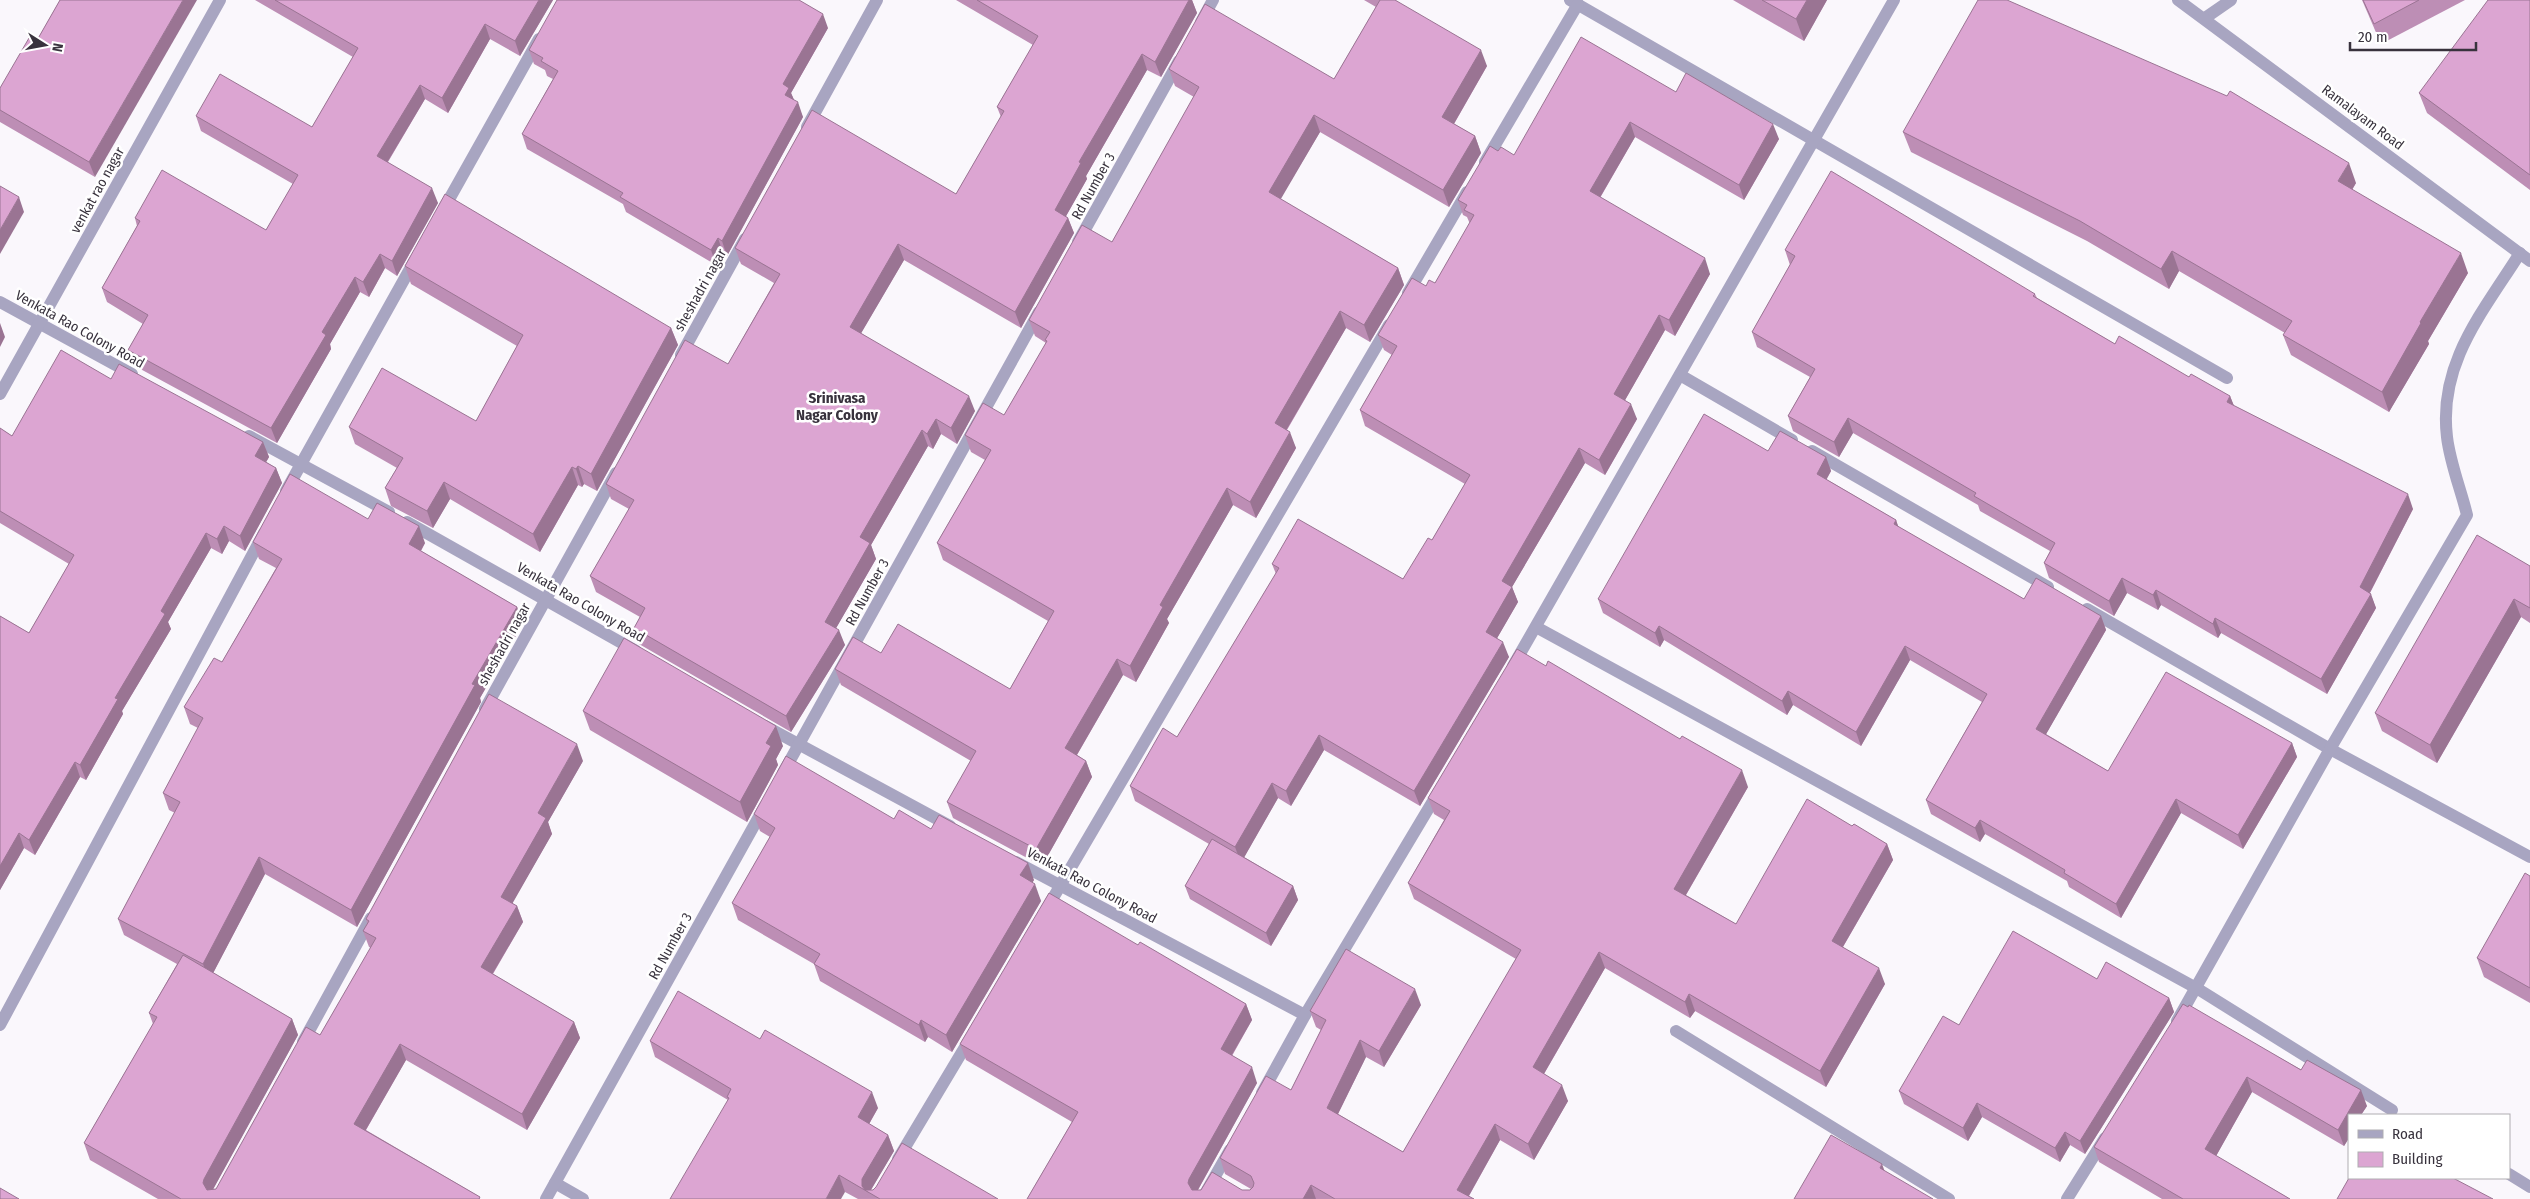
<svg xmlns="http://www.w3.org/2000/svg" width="2530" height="1199" font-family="'Fira Sans Condensed',sans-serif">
  <rect width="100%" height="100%" fill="#faf7fc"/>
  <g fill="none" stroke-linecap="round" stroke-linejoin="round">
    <g stroke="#a8a5c1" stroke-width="12">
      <polyline points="1570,0 2227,378"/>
      <polyline points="2205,18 2231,0"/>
      <polyline points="1201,22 1213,0"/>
      <polyline points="807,127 877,0"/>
      <polyline points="1485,162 1578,4"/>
      <polyline points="442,212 539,39"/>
      <polyline points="1078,242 1179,61"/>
      <polyline points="1408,293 1467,192"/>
      <polyline points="0,302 132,374"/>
      <polyline points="681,355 745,239"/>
      <polyline points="1680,375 1792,440"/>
      <polyline points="0,394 220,0"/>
      <polyline points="249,436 389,512"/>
      <polyline points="1812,451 2048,587"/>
      <polyline points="286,491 415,260"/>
      <polyline points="407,522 636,651"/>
      <polyline points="2087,609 2330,749 2530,857"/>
      <polyline points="1536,627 2198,989 2392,1110"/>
      <polyline points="1513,666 1894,0"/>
      <polyline points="485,709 616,473"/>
      <polyline points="765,726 950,826"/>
      <polyline points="783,773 1039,312"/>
      <polyline points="1016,862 1305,1015"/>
      <polyline points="1046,910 1389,325"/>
      <path d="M2177 1021 2330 749 2467 515C2461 490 2450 463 2447 437 2438 363 2483 312 2520 253"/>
      <polyline points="0,1025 264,533"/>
      <polyline points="1676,1031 1949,1199"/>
      <polyline points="303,1042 371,918"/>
      <polyline points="1262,1093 1305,1015 1439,791"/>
      <polyline points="898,1159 971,1037"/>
      <polyline points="2509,1174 2530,1187"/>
      <polyline points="555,1183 583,1199"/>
      <polyline points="546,1199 765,806"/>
      <polyline points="1202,1199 1230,1150"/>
      <polyline points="2067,1199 2105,1138"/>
    </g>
    <polyline stroke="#a8a5c1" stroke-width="12" points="2178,0 2530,261"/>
  </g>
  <g fill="#bd8eb5">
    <polygon points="60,0 95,177 0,122 0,88 36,42"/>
    <polygon points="255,0 553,0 520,56 490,39 448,113 425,99 388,162 438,203 397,276 385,268 369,297 360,292 330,344 331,349 277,443 133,365 128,350 143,324 107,302 102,288 137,226 135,218 266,230 293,184 201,131 196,116 312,127 353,57"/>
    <polygon points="956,0 1192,0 1197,13 1161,77 1147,70 1086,176 1087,179 1066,216 1068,218 1074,233 1021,328 904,260 861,333 975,411 957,444 941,434 933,449 928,446 871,545 876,559 836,628 845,645 791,732 639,644 634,628 640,617 596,592 590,576 629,509 611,499 606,484 728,364 774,283 741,264 735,248 956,194 1001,117 997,107 1033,45"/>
    <polygon points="1364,0 1395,0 1487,66 1454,124 1475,136 1481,153 1449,207 1320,132 1280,199 1398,268 1404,285 1370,342 1346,328 1287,430 1296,448 1256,518 1233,505 1167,619 1169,623 1136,682 1123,675 1077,755 1086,761 1092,777 1042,866 953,818 947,802 971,761 841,685 835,669 881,653 1010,689 1048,621 943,560 937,543 985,460 971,452 965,435 1004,415 1046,343 1035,336 1029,320 1112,242 1194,97 1175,86 1169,69 1334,79 1376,7"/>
    <polygon points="1733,0 1827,0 1804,41"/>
    <polygon points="2362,0 2465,0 2381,44"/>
    <polygon points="2530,0 2530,190 2427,113 2419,93"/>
    <polygon points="828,28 791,93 794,100 803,117 727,256 723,253 716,265 626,212 623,204 527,149 522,134 553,79 547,76 545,70 534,64 529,50"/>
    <polygon points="1676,92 1779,139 1744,200 1635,137 1600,198 1710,274 1675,336 1665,330 1625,400 1637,419 1605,475 1585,463 1512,587 1518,602 1497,638 1509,657 1420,806 1324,750 1291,806 1278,798 1244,857 1293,886 1298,900 1271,946 1190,899 1185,886 1209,844 1135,801 1130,786 1177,737 1276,574 1272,564 1403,579 1432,540 1465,484 1365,426 1360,410 1392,355 1384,350 1378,335 1426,286 1435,283 1470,224 1467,217 1463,215 1458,200 1498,151 1514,155"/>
    <polygon points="1903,132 2356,183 2352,190 2468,273 2428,341 2429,344 2389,412 2291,355 2283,335 2285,333 2179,271 2169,289 2087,241 1911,152"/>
    <polygon points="1785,250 2035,294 2037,298 2115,344 2189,377 2230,396 2234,406 2413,509 2370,593 2376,608 2327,694 2221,633 2218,638 2161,605 2158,610 2127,593 2114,616 2049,578 2044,563 2050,551 1980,511 1978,505 1853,433 1839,457 1793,431 1788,416 1810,377 1757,347 1752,332 1790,265"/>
    <polygon points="405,266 671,328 678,345 597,491 584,484 582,487 578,485 540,552 450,499 433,528 391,506 385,488 397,468 355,444 349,427 476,421 517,346 411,284"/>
    <polygon points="111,379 263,442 269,457 266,462 276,468 282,483 245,551 229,541 222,554 211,548 168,622 171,629 122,711 123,714 86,780 80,777 35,855 24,848 0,890 0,616 29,633 69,564 0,523 0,428 12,436"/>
    <polygon points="1768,451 1826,457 1831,471 1826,479 1896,520 1898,527 2024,599 2101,616 2106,630 2046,734 2108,771 2292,743 2297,757 2243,849 2181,813 2121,918 2069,887 2067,881 1985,834 1980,842 1931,814 1926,800 1982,702 1910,660 1861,746 1793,705 1787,715 1664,640 1660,647 1603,613 1598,599"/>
    <polygon points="368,519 425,543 421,551 517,607 523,623 480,698 481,702 357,927 265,874 213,973 292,1019 298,1035 213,1189 216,1189 320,1035 371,948 369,947 363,931 367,923 366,919 583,761 548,822 552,834 512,903 517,906 523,922 493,974 574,1022 580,1038 527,1130 406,1060 366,1130 480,1197 480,1199 158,1199 90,1160 84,1143 153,1024 149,1013 177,964 124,935 118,919 175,813 169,810 163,793 198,728 190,724 184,707 222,662 276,568 259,559 253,542"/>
    <polygon points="2530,566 2530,623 2521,617 2437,763 2382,731 2375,713"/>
    <polygon points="583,711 783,746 776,759 778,765 747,822 590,730"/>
    <polygon points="1748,787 1686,895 1736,924 1852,826 1887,844 1893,860 1843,947 1885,984 1826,1087 1695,1011 1690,1018 1605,968 1544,1074 1568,1101 1534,1160 1500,1140 1469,1196 1474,1199 1027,1199 1072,1122 966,1060 960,1044 1138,945 1246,1004 1252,1020 1232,1056 1257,1083 1198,1190 1250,1190 1251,1189 1225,1174 1220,1158 1291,1090 1321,1030 1316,1027 1310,1011 1421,1005 1384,1067 1366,1057 1338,1114 1403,1152 1516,959 1414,899 1408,883 1444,820 1434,814 1428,798"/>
    <polygon points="754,814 894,819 931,829 1034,880 1032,882 1041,901 952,1052 928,1037 925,1042 820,981 814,964 738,920 732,903 770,837 760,831"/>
    <polygon points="2530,876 2530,1003 2484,977 2477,958"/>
    <polygon points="2097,979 2169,998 2174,1012 2085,1154 2070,1145 2060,1162 1982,1117 1968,1141 1904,1104 1899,1091 1959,1025"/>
    <polygon points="2188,1007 2367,1106 2361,1115 2349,1115 2349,1138 2344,1146 2252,1092 2216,1156 2290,1199 2162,1199 2099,1162 2094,1147"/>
    <polygon points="650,1041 878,1108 869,1124 888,1135 894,1151 871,1190 998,1199 858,1199 845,1192 728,1100 655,1057"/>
  </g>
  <g fill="#9a7493">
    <polygon points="183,0 197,0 95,177 89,162"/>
    <polygon points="539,0 553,0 520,56 515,41"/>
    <polygon points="1189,0 1192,0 1197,13 1161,77 1155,62"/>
    <polygon points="1807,0 1827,0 1804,41 1796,19"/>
    <polygon points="823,14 828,28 791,93 795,102 785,95 783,84"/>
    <polygon points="485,24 490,39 448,113 442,98"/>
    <polygon points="1481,50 1487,66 1448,134 1442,117"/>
    <polygon points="1142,54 1147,70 1086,176 1087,179 1061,225 1055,210 1079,162"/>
    <polygon points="420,85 425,99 382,171 377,156"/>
    <polygon points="798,102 803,117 727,256 722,241"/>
    <polygon points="1314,115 1320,132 1275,209 1269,192"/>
    <polygon points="1630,122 1635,137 1595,206 1590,191"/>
    <polygon points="1773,124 1779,139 1744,200 1739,185"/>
    <polygon points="1475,136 1481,153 1449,207 1443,190"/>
    <polygon points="2349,163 2356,183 2345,201 2338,181"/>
    <polygon points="432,188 438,203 397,276 392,261"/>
    <polygon points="19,197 24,212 0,254 0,230"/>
    <polygon points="1068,218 1074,233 1021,328 1015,312"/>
    <polygon points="718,238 723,253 716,265 711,250"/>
    <polygon points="898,244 904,260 856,342 850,327"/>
    <polygon points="2172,251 2179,271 2169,289 2161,269"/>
    <polygon points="2461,253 2468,273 2428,341 2429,344 2389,412 2382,392 2420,322"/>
    <polygon points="380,254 385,268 369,297 363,282"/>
    <polygon points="1705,258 1710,274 1675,336 1669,320"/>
    <polygon points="1398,268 1404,285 1370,342 1364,325"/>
    <polygon points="355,277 360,292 330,344 331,349 277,443 271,428 322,332"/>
    <polygon points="1340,311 1346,328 1281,439 1275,423"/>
    <polygon points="1659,315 1665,330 1620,409 1614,394"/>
    <polygon points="0,323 5,337 0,347"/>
    <polygon points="671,328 678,345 597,491 591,474"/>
    <polygon points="969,396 975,411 957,444 951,428"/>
    <polygon points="2230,396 2236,411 2227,402"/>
    <polygon points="1631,404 1637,419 1605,475 1599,460"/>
    <polygon points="1848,418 1853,433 1839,457 1834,442"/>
    <polygon points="936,419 941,434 933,449 927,434"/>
    <polygon points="922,430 928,446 871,545 876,559 831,637 825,622 860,537"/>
    <polygon points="1290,432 1296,448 1256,518 1250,502"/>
    <polygon points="263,442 269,457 261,471 255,456"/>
    <polygon points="1579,448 1585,463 1512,587 1518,602 1492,647 1486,632 1502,581"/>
    <polygon points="1826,457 1831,471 1822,488 1817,474"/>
    <polygon points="578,466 584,484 582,487 576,469"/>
    <polygon points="572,467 578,485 540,552 533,534"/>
    <polygon points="276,468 282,483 245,551 240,536"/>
    <polygon points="444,482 450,499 433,528 427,511"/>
    <polygon points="1227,488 1233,505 1167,619 1169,623 1136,682 1130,666 1160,605"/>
    <polygon points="2408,494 2413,509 2365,602 2360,587"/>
    <polygon points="1896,520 1901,534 1894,524"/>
    <polygon points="224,526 229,541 222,554 217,539"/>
    <polygon points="419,526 425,543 415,561 409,544"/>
    <polygon points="206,533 211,548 168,622 171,629 122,711 123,714 86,780 80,765 161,611"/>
    <polygon points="2122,578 2127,593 2114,616 2109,601"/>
    <polygon points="2156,590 2161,605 2158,610 2153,595"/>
    <polygon points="2371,594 2376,608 2327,694 2321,679"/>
    <polygon points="2514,599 2521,617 2437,763 2430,745"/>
    <polygon points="517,607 523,623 480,698 481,702 357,927 351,910 472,684"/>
    <polygon points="2101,616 2106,630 2041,743 2036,729"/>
    <polygon points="2215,618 2221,633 2218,638 2213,624"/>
    <polygon points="1659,626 1664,640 1660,647 1655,633"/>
    <polygon points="839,630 845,645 791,732 786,716"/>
    <polygon points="1503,642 1509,657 1420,806 1414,791"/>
    <polygon points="1905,646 1910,660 1861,746 1856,732"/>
    <polygon points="1117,659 1123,675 1071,765 1065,748"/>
    <polygon points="1788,691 1793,705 1787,715 1782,701"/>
    <polygon points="776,726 783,746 776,759 778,765 747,822 740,802 766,743"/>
    <polygon points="1319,735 1324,750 1291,806 1286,791"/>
    <polygon points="2292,743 2297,757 2243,849 2238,835"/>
    <polygon points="577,744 583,761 548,822 552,834 507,913 501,897 538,813"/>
    <polygon points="1086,761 1092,777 1042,866 1036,849"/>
    <polygon points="75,762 80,777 35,855 29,840"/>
    <polygon points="1742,770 1748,787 1680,905 1674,889"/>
    <polygon points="1272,783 1278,798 1241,863 1235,847"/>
    <polygon points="2176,799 2181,813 2121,918 2116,904"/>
    <polygon points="1980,820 1985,834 1980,842 1975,828"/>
    <polygon points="19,833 24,848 0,890 0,866"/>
    <polygon points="1887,844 1893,860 1837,957 1832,941"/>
    <polygon points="259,857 265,874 209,981 203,964"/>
    <polygon points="1028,863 1034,880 1027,892 1020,875"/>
    <polygon points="1035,884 1041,901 952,1052 946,1035"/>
    <polygon points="1293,886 1298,900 1271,946 1266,933"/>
    <polygon points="517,906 523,922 487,983 481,967"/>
    <polygon points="1599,952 1605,968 1538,1084 1533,1067"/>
    <polygon points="1879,968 1885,984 1826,1087 1820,1071"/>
    <polygon points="1415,989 1421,1005 1384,1067 1379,1051"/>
    <polygon points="1689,994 1695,1011 1690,1018 1685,1002"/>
    <polygon points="2169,998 2174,1012 2085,1154 2080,1141"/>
    <polygon points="1246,1004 1252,1020 1226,1065 1221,1049"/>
    <polygon points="292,1019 298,1035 210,1195 203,1183 204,1179"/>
    <polygon points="921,1020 928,1037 925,1042 919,1025"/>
    <polygon points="574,1022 580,1038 527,1130 522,1114"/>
    <polygon points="1360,1040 1366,1057 1333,1124 1327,1108"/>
    <polygon points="400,1044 406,1060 360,1140 354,1124"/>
    <polygon points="1252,1067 1257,1083 1195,1195 1188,1183 1189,1179"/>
    <polygon points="2247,1077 2252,1092 2211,1165 2205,1149"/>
    <polygon points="1562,1085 1568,1101 1534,1160 1528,1144"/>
    <polygon points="2361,1090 2367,1106 2361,1115 2349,1115 2349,1138 2344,1146 2338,1130"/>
    <polygon points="872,1092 878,1108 864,1133 858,1117"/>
    <polygon points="1977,1103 1982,1117 1968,1141 1963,1128"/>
    <polygon points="1495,1124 1500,1140 1467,1199 1457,1190"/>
    <polygon points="2065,1132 2070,1145 2060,1162 2055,1148"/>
    <polygon points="888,1135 894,1151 869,1193 863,1189 862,1186 862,1179"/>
    <polygon points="1882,1164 1888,1180 1880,1168"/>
    <polygon points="839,1175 845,1192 841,1199 826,1199"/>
    <polygon points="1311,1185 1316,1199 1303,1199"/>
  </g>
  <g fill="#dca5d2" stroke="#9a7493">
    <polygon points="60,0 183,0 89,162 0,110 0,88 29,38 36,42"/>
    <polygon points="275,0 539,0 515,41 485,24 442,98 420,85 377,156 432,188 392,261 380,254 363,282 355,277 322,332 326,335 271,428 128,350 148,315 102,288 140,221 135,218 162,170 266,230 298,175 196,116 220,74 312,127 358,48"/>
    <polygon points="557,0 799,0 823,14 783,84 789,88 785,95 798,102 722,241 718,238 711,250 620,197 623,193 522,134 558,71 541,61 543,58 529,50"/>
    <polygon points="977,0 1189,0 1155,62 1142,54 1079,162 1081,163 1055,210 1068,218 1015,312 898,244 850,327 969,396 951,428 936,419 927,434 922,430 860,537 870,543 825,622 839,630 786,716 634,628 645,608 590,576 634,500 606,484 685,340 728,364 780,274 735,248 812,110 956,194 1004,111 997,107 1038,36"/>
    <polygon points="1380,0 1395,0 1481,50 1442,117 1475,136 1443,190 1314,115 1269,192 1398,268 1364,325 1340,311 1275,423 1290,432 1250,502 1227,488 1160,605 1163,607 1130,666 1117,659 1065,748 1086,761 1036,849 947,802 976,751 835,669 853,637 881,653 898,624 1010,689 1054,611 937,543 991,450 965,435 983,403 1004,415 1047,341 1045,340 1050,332 1029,320 1082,225 1112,242 1199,87 1169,69 1205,4 1334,79"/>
    <polygon points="1762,0 1807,0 1796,19"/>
    <polygon points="1978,0 2007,0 2227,96 2230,91 2349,163 2338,181 2461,253 2420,322 2421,323 2382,392 2283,335 2292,321 2172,251 2161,269 2080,221 1903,132"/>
    <polygon points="2363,0 2419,0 2374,24"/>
    <polygon points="2488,0 2530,0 2530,175 2419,93"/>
    <polygon points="1581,37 1676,92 1686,73 1773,124 1739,185 1630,122 1590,191 1705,258 1669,320 1659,315 1614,394 1631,404 1599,460 1579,448 1502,581 1512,587 1486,632 1503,642 1414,791 1319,735 1286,791 1272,783 1235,847 1130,786 1163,728 1177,737 1279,568 1272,564 1298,519 1403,579 1428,538 1432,540 1470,475 1360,410 1397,346 1378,335 1412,278 1426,286 1429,280 1435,283 1474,215 1464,210 1467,205 1458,200 1490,146 1498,151 1501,147 1514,155"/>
    <polygon points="1831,171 2035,294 2033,296 2115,344 2119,336 2189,377 2191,374 2230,396 2227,402 2408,494 2360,587 2371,594 2321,679 2215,618 2213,624 2156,590 2153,595 2122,578 2109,601 2044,563 2055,543 1974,496 1976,493 1848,418 1834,442 1788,416 1815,369 1752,332 1795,256 1785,250"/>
    <polygon points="0,186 19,197 0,230"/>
    <polygon points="445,194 671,328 591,474 578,466 576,469 572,467 533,534 444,482 427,511 385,488 403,458 349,427 382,368 476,421 523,335 405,266"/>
    <polygon points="61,350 111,379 119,364 263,442 255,456 276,468 240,536 224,526 217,539 206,533 161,611 165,614 115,698 118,699 80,765 75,762 29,840 19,833 0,866 0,616 29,633 74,555 0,511 0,428 12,436"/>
    <polygon points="1704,414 1768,451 1780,431 1826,457 1817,474 1896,520 1894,524 2024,599 2036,578 2101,616 2036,729 2108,771 2166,672 2292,743 2238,835 2176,799 2116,904 2064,873 2065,870 1980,820 1975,828 1926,800 1987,694 1905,646 1856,732 1788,691 1782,701 1659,626 1655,633 1598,599"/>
    <polygon points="290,474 368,519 377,503 419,526 409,544 517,607 472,684 475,685 351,910 259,857 203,964 118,919 180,802 163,793 203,718 184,707 214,658 222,662 282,559 253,542"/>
    <polygon points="2477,535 2530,566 2530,608 2514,599 2430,745 2375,713"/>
    <polygon points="624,638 776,726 766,743 771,746 740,802 583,711"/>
    <polygon points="1517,649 1546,666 1548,661 1680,739 1682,736 1742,770 1674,889 1736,924 1807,799 1852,826 1854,824 1887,844 1832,941 1879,968 1820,1071 1689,994 1685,1002 1599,952 1533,1067 1562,1085 1528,1144 1495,1124 1457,1190 1474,1199 1335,1199 1311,1185 1303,1199 1027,1199 1078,1112 960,1044 1049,893 1138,945 1140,942 1246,1004 1221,1049 1252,1067 1189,1179 1188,1183 1192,1190 1201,1190 1212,1172 1242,1190 1250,1190 1253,1187 1254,1183 1251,1176 1220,1158 1266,1076 1291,1090 1326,1020 1310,1011 1346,949 1415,989 1379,1051 1360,1040 1327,1108 1403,1152 1521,950 1408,883 1450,811 1428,798"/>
    <polygon points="489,694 577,744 538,813 546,818 501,897 517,906 481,967 574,1022 522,1114 400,1044 354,1124 480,1197 479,1199 181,1199 84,1143 157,1017 149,1013 183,955 292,1019 204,1179 203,1183 207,1190 216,1189 306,1027 320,1035 376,938 363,931 369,921 366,919"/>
    <polygon points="786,756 894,819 899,810 931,829 939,815 1028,863 1020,875 1035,884 946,1035 921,1020 919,1025 814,964 820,954 732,903 775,828 754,814"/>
    <polygon points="1212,839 1293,886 1266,933 1185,886"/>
    <polygon points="2525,873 2530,876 2530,988 2477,958"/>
    <polygon points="2013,931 2097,979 2106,962 2169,998 2080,1141 2065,1132 2055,1148 1977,1103 1963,1128 1899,1091 1943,1016 1959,1025"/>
    <polygon points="678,991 760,1039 765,1030 872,1092 858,1117 888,1135 862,1179 862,1186 865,1190 873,1190 876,1187 902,1143 998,1199 880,1199 839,1175 826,1199 670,1199 729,1098 727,1097 731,1089 650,1041"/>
    <polygon points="2183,1004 2188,1007 2189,1005 2301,1070 2307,1060 2361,1090 2338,1130 2247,1077 2205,1149 2290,1199 2183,1199 2094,1147"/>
    <polygon points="1831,1135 1882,1164 1880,1168 1933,1199 1794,1199"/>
    <polygon points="2349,1178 2453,1178 2493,1199 2337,1199"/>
    <polygon points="0,1188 19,1199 0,1199"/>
  </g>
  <g text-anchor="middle" stroke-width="5" stroke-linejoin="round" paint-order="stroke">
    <g font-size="14" fill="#38323d" stroke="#fff">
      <text transform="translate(2363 117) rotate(37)" y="5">Ramalayam Road</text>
      <text transform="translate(1093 186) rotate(-61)" y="5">Rd Number 3</text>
      <text transform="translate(97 190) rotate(-61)" y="5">venkat rao nagar</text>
      <text transform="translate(700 290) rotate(-61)" y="5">sheshadri nagar</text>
      <text transform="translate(80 329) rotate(29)" y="5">Venkata Rao Colony Road</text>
      <text transform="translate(867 592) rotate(-61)" y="5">Rd Number 3</text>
      <text transform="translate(581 602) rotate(30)" y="5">Venkata Rao Colony Road</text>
      <text transform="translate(504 644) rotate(-61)" y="5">sheshadri nagar</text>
      <text transform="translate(1092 885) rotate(28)" y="5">Venkata Rao Colony Road</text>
      <text transform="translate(670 946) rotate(-61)" y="5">Rd Number 3</text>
    </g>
    <g font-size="15" font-weight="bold" fill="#38323d" stroke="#fff">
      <text x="837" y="403">Srinivasa<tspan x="837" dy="17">Nagar Colony</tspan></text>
    </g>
  </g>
  <rect x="2348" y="1114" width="162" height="65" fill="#ffffff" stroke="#afadb1"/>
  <rect x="2358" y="1130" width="25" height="8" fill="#a8a5c1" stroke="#afadb1"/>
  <text x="2392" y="1139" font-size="15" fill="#38323d">Road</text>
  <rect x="2358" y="1152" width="25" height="15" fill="#dca5d2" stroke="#afadb1"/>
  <text x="2392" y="1164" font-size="15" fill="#38323d">Building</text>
  <g transform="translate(45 45) rotate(101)" stroke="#ffffff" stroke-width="4" paint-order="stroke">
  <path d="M0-4L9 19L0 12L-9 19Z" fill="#38323d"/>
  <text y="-8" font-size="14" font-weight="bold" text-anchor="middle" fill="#38323d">N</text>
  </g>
  <path d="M2350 42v8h126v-8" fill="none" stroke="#38323d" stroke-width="2.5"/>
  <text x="2358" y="42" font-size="15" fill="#38323d" stroke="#ffffff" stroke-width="4" paint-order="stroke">20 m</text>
</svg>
